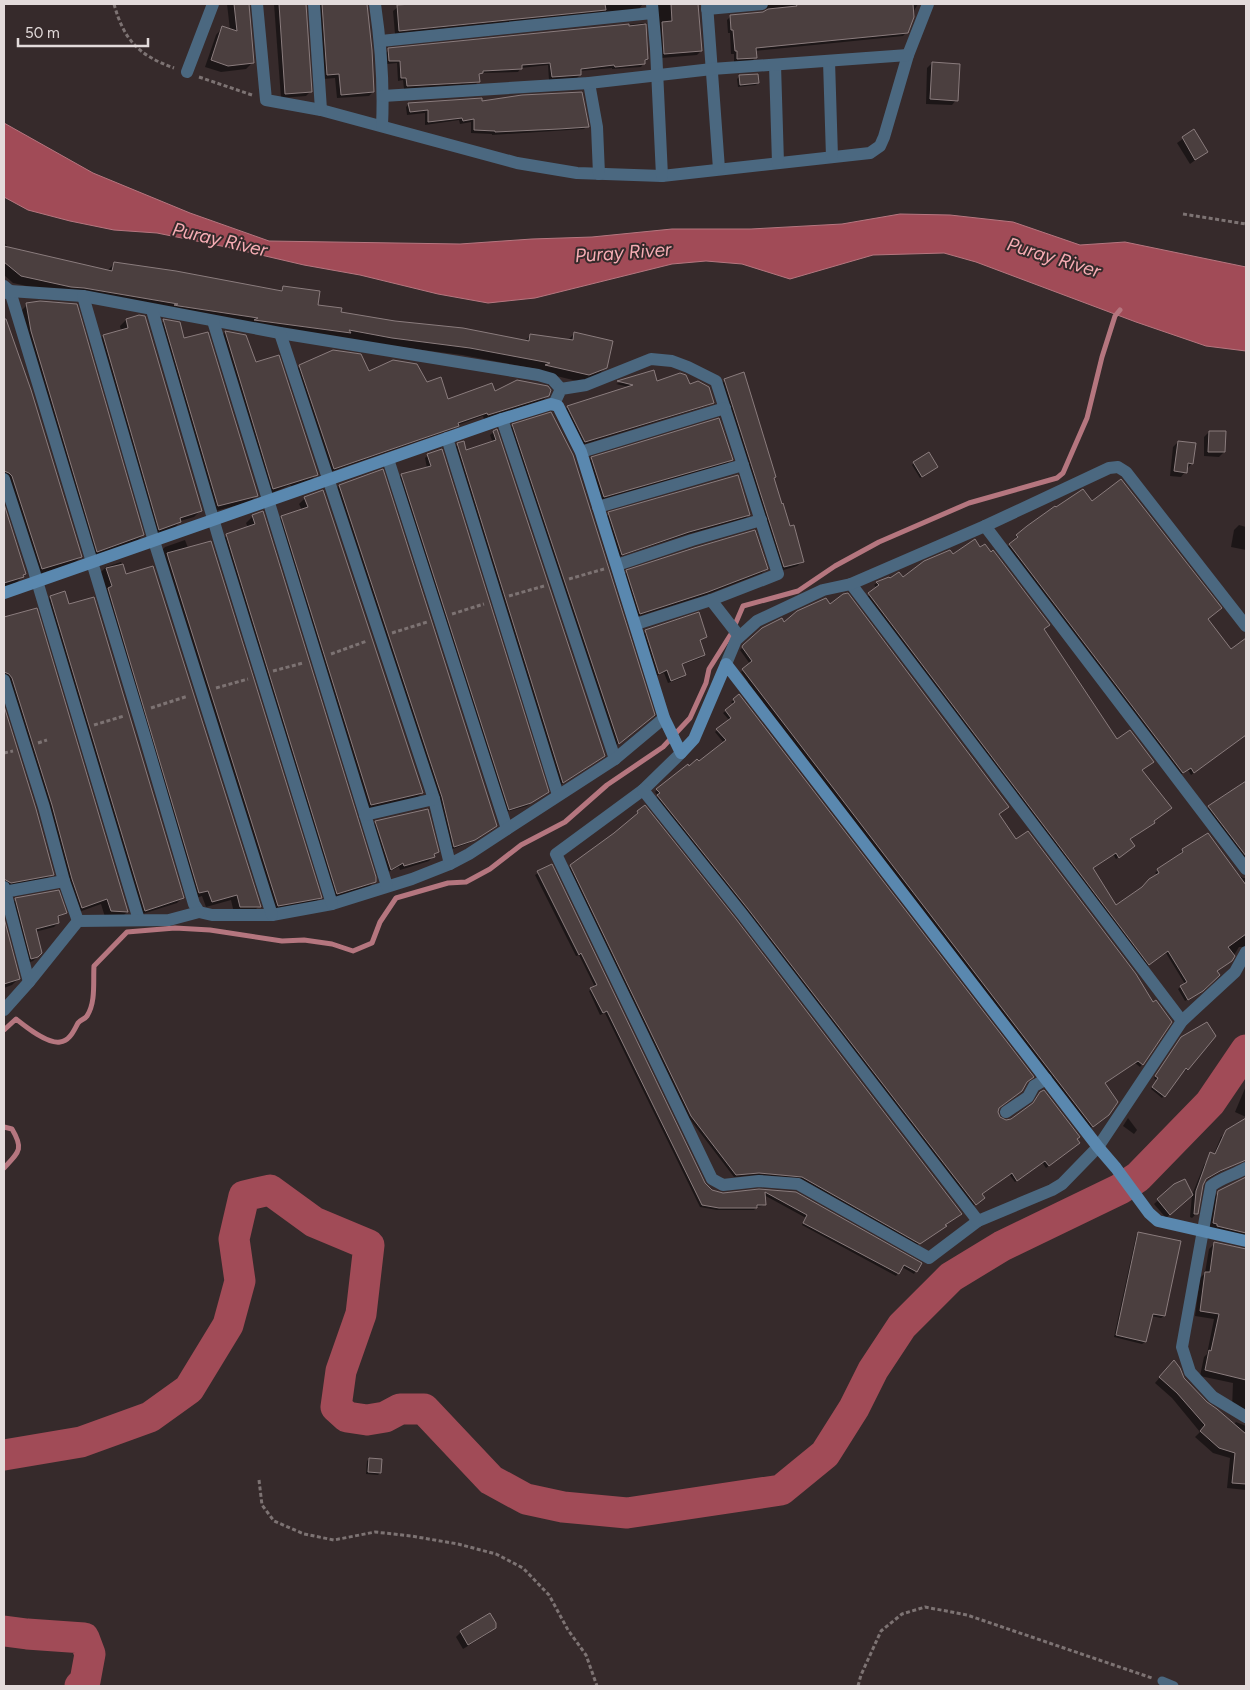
<svg xmlns="http://www.w3.org/2000/svg" width="1250" height="1690" font-family="Figtree,sans-serif">
  <rect width="100%" height="100%" fill="#362a2b"/>
  <polygon fill="#a14b57" stroke="#b5767f" points="4,123 93,173 190,213 269,241 460,244 532,239 592,237 672,229 751,229 842,224 900,214 950,215 1013,222 1080,245 1125,242 1246,267 1246,351 1206,346 1136,322 976,262 944,253 873,255 790,279 742,264 706,261 672,264 535,298 488,303 438,294 360,275 304,265 231,248 157,233 114,230 70,221 28,210 4,197"/>
  <g fill="#0007">
    <polygon points="227,4 248,4 253,62 246,69 221,72 205,67 216,35 222,28 230,30"/>
    <polygon points="274,4 305,4 310,92 306,96 281,98"/>
    <polygon points="315,4 367,4 373,92 369,96 337,98 335,78 323,79"/>
    <polygon points="399,4 643,4 639,9 395,34 393,11 399,6"/>
    <polygon points="654,4 697,4 701,51 697,55 661,58"/>
    <polygon points="765,4 918,4 912,14 907,32 903,36 755,51 756,57 752,61 734,62 734,54 731,54 730,33 728,33 727,20 731,16 764,13 766,11 767,7"/>
    <polygon points="644,23 647,59 641,67 612,69 612,68 580,71 580,75 577,78 549,80 548,65 521,68 518,72 481,73 479,76 479,81 476,84 404,89 403,80 398,81 397,63 387,64 386,53 389,50"/>
    <polygon points="932,63 956,100 952,105 926,104 927,68"/>
    <polygon points="740,76 758,83 756,85 738,87 737,79"/>
    <polygon points="481,102 587,126 584,129 492,135 492,134 471,133 471,122 460,124 459,120 425,125 425,113 407,115 406,107 409,104"/>
    <polygon points="1194,131 1206,152 1190,164 1177,143"/>
    <polygon points="4,243 12,250 107,271 114,264 279,292 284,287 317,306 340,313 524,342 530,336 567,341 575,333 606,367 598,375 581,382 540,372 542,370 462,355 384,345 63,294 13,283 4,275"/>
    <polygon points="27,305 143,535 136,542 91,557 21,311"/>
    <polygon points="139,316 201,510 194,517 180,521 174,529 153,536 97,343 103,336 121,331 120,326 126,320"/>
    <polygon points="4,317 30,390 81,557 74,563 36,575 4,481"/>
    <polygon points="164,321 183,339 257,495 250,502 211,512 157,327"/>
    <polygon points="225,332 245,336 256,364 317,474 310,481 292,487 290,485 267,495 219,339"/>
    <polygon points="300,366 368,373 426,384 447,400 494,393 548,396 543,400 484,419 483,416 458,425 453,429 330,472 296,370"/>
    <polygon points="653,371 657,383 689,386 713,402 710,405 582,445 565,410 568,407 629,387 616,384"/>
    <polygon points="725,380 773,479 781,506 802,562 797,566 780,571 720,385"/>
    <polygon points="513,425 651,716 615,746 509,429"/>
    <polygon points="494,432 600,759 559,786 454,448 458,444 466,451 493,443 490,435"/>
    <polygon points="1209,432 1224,452 1219,457 1204,456 1204,437"/>
    <polygon points="1178,442 1192,463 1181,477 1170,476 1173,447"/>
    <polygon points="428,455 547,792 527,806 506,812 399,478 402,475 427,468 425,458"/>
    <polygon points="592,458 731,459 728,463 600,500 588,462"/>
    <polygon points="914,463 934,469 920,478 912,465"/>
    <polygon points="339,486 496,825 469,843 450,850 335,490"/>
    <polygon points="305,498 422,793 416,799 365,811 276,523 282,517 302,510 299,504"/>
    <polygon points="1092,502 1207,619 1231,651 1245,640 1246,641 1246,734 1191,775 1188,770 1180,775 1007,547 1016,540 1015,538 1017,536"/>
    <polygon points="4,508 25,574 16,583 4,587"/>
    <polygon points="609,514 749,514 746,518 685,535 618,557 606,517"/>
    <polygon points="253,516 375,881 368,888 331,900 220,542 227,535 248,528 246,523"/>
    <polygon points="1239,525 1246,527 1246,550 1231,547 1234,530"/>
    <polygon points="185,540 320,897 315,903 272,910 160,552 165,547"/>
    <polygon points="121,562 259,906 253,912 234,913 231,900 206,907 202,896 193,899 100,573 106,567"/>
    <polygon points="766,569 762,573 703,596 636,617 623,576 627,572"/>
    <polygon points="888,578 903,578 1043,629 1117,741 1141,770 1152,821 1151,825 1129,840 1131,848 1116,859 1113,854 1092,868 1115,906 1142,888 1157,875 1155,873 1158,870 1181,854 1180,853 1183,850 1208,834 1239,875 1243,878 1246,878 1246,947 1239,947 1231,960 1216,972 1199,993 1185,1001 1178,989 1185,984 1166,953 1147,966 867,597 877,588 874,585 877,583"/>
    <polygon points="51,597 182,898 177,903 139,915 45,602"/>
    <polygon points="36,609 127,912 121,918 105,917 101,904 76,913 4,682 4,618"/>
    <polygon points="762,629 998,814 1015,841 1153,1004 1170,1022 1140,1067 1135,1063 1103,1084 1106,1117 1090,1128 747,683 748,682 741,672 750,664 740,650"/>
    <polygon points="646,631 705,636 699,641 704,655 701,658 681,665 685,674 682,678 668,683 664,673 656,676 643,634"/>
    <polygon points="734,700 998,1108 999,1118 1006,1121 1075,1139 1076,1145 1046,1168 1042,1162 1015,1182 1009,1174 981,1195 981,1200 973,1206 656,798 658,796 655,792 666,783 698,763 724,743 715,732 729,720 723,713 734,705 731,702"/>
    <polygon points="4,710 35,810 52,874 46,880 4,888"/>
    <polygon points="1246,780 1246,861 1207,809"/>
    <polygon points="638,812 944,1225 943,1228 917,1245 799,1178 757,1175 734,1177 689,1118 569,868 615,834 637,816 636,814"/>
    <polygon points="376,822 437,852 429,861 400,870 399,867 386,873 372,826"/>
    <polygon points="551,866 704,1184 712,1191 723,1194 759,1190 795,1193 920,1264 914,1274 902,1267 896,1276 802,1225 806,1218 764,1195 764,1204 762,1206 757,1207 754,1210 717,1210 700,1207 605,1013 600,1015 589,991 595,987 579,955 576,956 535,875"/>
    <polygon points="16,899 65,913 57,918 58,923 54,927 35,932 38,956 33,961 27,963 12,904"/>
    <polygon points="4,926 18,979 12,985 4,988"/>
    <polygon points="1179,1041 1187,1069 1185,1071 1183,1069 1162,1098 1151,1089 1157,1081 1154,1078"/>
    <polygon points="1246,1086 1246,1117 1235,1112"/>
    <polygon points="1128,1118 1137,1130 1134,1134 1123,1126"/>
    <polygon points="1246,1119 1246,1149 1219,1165 1227,1168 1203,1182 1197,1213 1192,1218 1190,1217 1192,1195 1204,1165 1208,1160 1211,1161 1221,1137"/>
    <polygon points="1246,1178 1246,1242 1208,1229 1214,1197 1220,1191"/>
    <polygon points="1175,1185 1188,1198 1166,1218 1154,1204"/>
    <polygon points="1138,1233 1164,1316 1161,1318 1151,1316 1145,1342 1142,1344 1114,1337 1136,1236"/>
    <polygon points="1215,1243 1246,1250 1246,1417 1232,1408 1233,1383 1200,1376 1204,1357 1207,1354 1214,1319 1195,1316 1200,1278 1205,1273 1209,1249"/>
    <polygon points="1168,1368 1183,1378 1206,1403 1233,1425 1236,1422 1246,1426 1246,1490 1227,1488 1230,1458 1213,1453 1195,1437 1200,1432 1172,1398 1155,1383"/>
    <polygon points="369,1459 380,1473 378,1475 366,1474 367,1461"/>
    <polygon points="494,1628 489,1633 463,1649 456,1637 461,1632"/>
  </g>
  <g fill="none" stroke-linecap="round" stroke-linejoin="round">
    <g stroke="#b5767f" stroke-width="5">
      <path d="M4 1030 16 1019C26 1027 47 1044 60 1042 70 1041 74 1030 78 1023 80 1020 85 1019 87 1016 96 1002 93 982 94 966L127 932 175 928 210 930 282 941 304 940 332 944 353 951 372 943 380 922 396 898 448 883 466 882 490 869 521 845 565 822 607 785 663 747 690 718 706 683 709 669 731 634 743 606 798 591 835 566 879 542 969 503 1057 478 1063 473 1087 418 1102 357 1115 316 1120 310"/>
      <path d="M4 1127 12 1129C24 1149 19 1152 4 1168"/>
    </g>
    <g stroke="#a14b57" stroke-width="31">
      <polyline points="4,1455 81,1442 150,1417 189,1389 228,1325 240,1281 234,1239 244,1196 270,1190 314,1222 369,1245 361,1314 341,1371 336,1407 347,1417 367,1420 385,1417 400,1409 424,1409 491,1480 526,1499 563,1507 627,1513 781,1490 825,1454 854,1408 873,1370 902,1326 951,1277 1002,1246 1120,1189 1138,1177 1210,1103 1246,1050"/>
      <polyline points="4,1631 27,1634 84,1638 90,1654 85,1681 80,1686"/>
    </g>
  </g>
  <g fill="#4b3f3f" stroke="#8a7c7d">
    <polygon points="234,4 249,4 254,63 228,66 211,60 222,26 237,31"/>
    <polygon points="279,4 306,4 312,92 285,94"/>
    <polygon points="322,4 367,4 372,50 374,92 341,95 339,74 327,75"/>
    <polygon points="412,4 605,4 606,10 399,31 397,5"/>
    <polygon points="671,4 698,4 702,51 664,54 662,22 672,21"/>
    <polygon points="796,4 913,4 914,17 908,33 756,48 757,58 737,59 737,51 735,51 733,30 731,30 730,15 763,12 768,9 797,6"/>
    <polygon points="629,24 629,26 646,24 648,59 645,60 645,64 615,67 614,65 581,69 581,75 552,77 550,63 522,65 522,69 483,71 483,73 479,74 480,82 407,86 406,78 401,78 400,61 389,61 388,48"/>
    <polygon points="932,62 960,64 958,101 930,99"/>
    <polygon points="758,74 759,83 740,85 739,75"/>
    <polygon points="582,92 589,127 559,129 495,132 495,131 474,130 474,119 463,121 462,118 428,122 428,110 410,112 408,103 482,98 482,101 522,95"/>
    <polygon points="1194,129 1208,152 1195,160 1182,137"/>
    <polygon points="4,246 112,271 114,262 176,271 282,291 283,286 320,291 318,305 342,308 341,312 395,321 463,328 529,341 530,334 573,340 574,332 613,341 607,368 589,375 545,365 550,363 470,348 392,338 349,330 351,333 254,320 258,318 179,306 174,305 178,304 84,288 71,287 21,276 4,262"/>
    <polygon points="40,301 77,304 144,535 97,552 31,331 26,303"/>
    <polygon points="139,315 145,316 202,511 180,518 181,522 159,530 103,335 128,328 126,319"/>
    <polygon points="4,319 6,319 31,390 82,557 42,569 12,476 9,473 4,471"/>
    <polygon points="163,319 180,322 184,338 208,332 258,496 218,506"/>
    <polygon points="225,331 246,335 256,362 279,355 318,475 273,489"/>
    <polygon points="333,350 361,354 369,371 393,360 417,364 427,382 441,377 448,399 492,383 495,391 517,380 548,386 551,390 549,396 488,415 487,413 458,423 459,426 334,469 299,365"/>
    <polygon points="654,370 657,381 680,373 686,375 690,384 698,381 709,387 714,403 585,442 567,406 633,385 617,381"/>
    <polygon points="744,372 776,477 774,478 782,504 783,503 790,526 794,525 804,562 784,567 724,379"/>
    <polygon points="551,412 573,455 655,715 619,744 512,424"/>
    <polygon points="719,418 733,460 604,497 591,457"/>
    <polygon points="497,429 605,756 563,783 457,443 464,441 466,450 496,440 493,431"/>
    <polygon points="1209,431 1226,431 1225,452 1208,452"/>
    <polygon points="1178,441 1196,443 1193,464 1188,463 1187,473 1174,471"/>
    <polygon points="442,449 549,792 531,803 509,810 401,474 431,466 427,454"/>
    <polygon points="929,452 938,467 922,477 913,462"/>
    <polygon points="383,469 497,826 475,840 454,847 442,797 339,485"/>
    <polygon points="738,475 750,515 689,532 622,555 608,512"/>
    <polygon points="1121,479 1222,608 1208,619 1231,649 1246,638 1246,735 1194,773 1191,768 1183,773 1009,544 1018,537 1016,535 1027,526 1055,506 1056,507 1083,489 1092,501"/>
    <polygon points="323,490 423,793 371,805 281,516 308,507 304,497"/>
    <polygon points="4,504 26,574 23,575 24,577 4,583"/>
    <polygon points="263,511 376,877 376,882 337,894 226,534 255,524 252,515"/>
    <polygon points="755,530 768,569 708,592 640,614 626,570 694,548"/>
    <polygon points="975,539 980,547 985,544 991,552 993,550 1050,625 1044,629 1117,739 1130,730 1154,762 1142,770 1172,808 1154,821 1155,823 1130,839 1135,846 1119,858 1116,853 1093,868 1116,905 1142,887 1149,879 1159,873 1157,869 1183,852 1182,849 1208,833 1246,885 1246,934 1228,947 1235,956 1232,961 1217,971 1220,975 1203,991 1188,1000 1180,986 1187,982 1168,951 1149,965 868,593 879,585 876,582 889,577 890,578 899,572 903,577 924,561 950,550 953,554"/>
    <polygon points="211,541 322,898 278,906 169,560 167,553"/>
    <polygon points="123,564 126,574 153,566 261,907 240,907 237,895 212,902 208,891 199,893 108,588 112,586 106,568"/>
    <polygon points="65,591 69,604 94,597 184,898 145,911 50,596"/>
    <polygon points="848,593 1009,807 999,814 1016,839 1028,831 1136,974 1153,1002 1156,1000 1172,1022 1143,1065 1138,1061 1105,1083 1118,1102 1109,1115 1093,1127 742,669 752,661 742,647 743,645 762,628 782,618 784,622 797,611 826,598 830,604 843,594"/>
    <polygon points="37,608 128,912 111,911 107,899 82,908 72,879 52,805 12,678 9,674 4,672 4,617"/>
    <polygon points="699,612 707,637 700,640 705,655 682,664 686,675 671,681 667,670 659,674 645,630"/>
    <polygon points="739,694 1034,1077 1027,1082 1022,1091 999,1108 998,1112 1000,1117 1006,1120 1011,1119 1033,1103 1040,1092 1044,1090 1080,1137 1077,1139 1080,1143 1049,1166 1045,1161 1017,1181 1012,1173 982,1194 985,1198 976,1205 748,909 657,795 660,793 656,789 665,782 688,764 689,766 697,759 699,761 726,740 716,729 731,718 725,710 735,702 733,699"/>
    <polygon points="4,706 36,809 54,875 11,883 4,879"/>
    <polygon points="1246,781 1246,856 1208,806"/>
    <polygon points="645,805 736,919 962,1214 945,1225 947,1226 920,1244 802,1177 759,1173 736,1175 691,1116 570,865 614,833 638,813 637,811"/>
    <polygon points="428,809 439,852 434,854 435,857 404,866 403,863 391,870 375,821"/>
    <polygon points="552,864 705,1183 712,1190 723,1193 759,1189 796,1192 922,1263 917,1272 904,1265 899,1274 803,1223 807,1215 765,1192 766,1205 757,1205 757,1208 719,1208 702,1205 607,1011 603,1013 590,988 597,985 581,953 579,955 537,871"/>
    <polygon points="59,890 67,913 58,916 59,923 36,929 42,953 38,957 31,959 15,898"/>
    <polygon points="4,918 20,979 4,984"/>
    <polygon points="1207,1022 1216,1036 1188,1070 1186,1068 1165,1097 1152,1087 1158,1078 1155,1076 1181,1037"/>
    <polygon points="1246,1118 1246,1160 1220,1171 1206,1179 1203,1185 1198,1214 1194,1214 1196,1191 1210,1152 1215,1154 1226,1130"/>
    <polygon points="1246,1177 1246,1233 1217,1226 1217,1224 1213,1223 1218,1191"/>
    <polygon points="1185,1179 1193,1195 1170,1215 1157,1199 1174,1184"/>
    <polygon points="1138,1232 1181,1241 1165,1316 1153,1314 1146,1342 1116,1335"/>
    <polygon points="1214,1242 1246,1249 1246,1380 1205,1370 1209,1350 1211,1351 1219,1314 1200,1311 1205,1272 1210,1272"/>
    <polygon points="1174,1360 1180,1368 1184,1378 1207,1402 1217,1409 1246,1434 1246,1484 1232,1483 1235,1453 1219,1448 1200,1431 1205,1425 1177,1393 1159,1377"/>
    <polygon points="369,1458 382,1459 381,1473 368,1472"/>
    <polygon points="490,1613 496,1623 496,1628 468,1645 460,1631"/>
  </g>
  <g fill="none" stroke-linecap="round" stroke-linejoin="round">
    <g stroke="#7d7373" stroke-width="3" stroke-dasharray="4 2.5" stroke-linecap="butt">
      <path d="M114 4C124 40 138 55 174 68"/>
      <polyline points="199,77 252,95"/>
      <polyline points="1183,214 1246,224"/>
      <polyline points="569,579 604,569"/>
      <polyline points="509,596 544,586"/>
      <polyline points="452,614 484,604"/>
      <polyline points="392,633 427,622"/>
      <polyline points="331,654 367,641"/>
      <polyline points="273,671 303,663"/>
      <polyline points="216,688 248,679"/>
      <polyline points="151,708 188,696"/>
      <polyline points="94,725 124,716"/>
      <polyline points="38,743 47,740"/>
      <polyline points="4,753 13,751"/>
      <polyline points="259,1480 262,1505 274,1521 304,1534 334,1540 375,1532 411,1536 458,1544 496,1554 523,1568 549,1595 568,1630 586,1655 597,1686"/>
      <polyline points="858,1686 861,1675 881,1631 902,1614 925,1607 967,1615 1152,1678"/>
    </g>
    <polyline stroke="#4b6880" stroke-width="9" points="1162,1681 1174,1686"/>
    <g stroke="#4b6880" stroke-width="12">
      <polyline points="257,4 266,100 321,110 517,163 577,173 662,176 870,153 880,146 884,137 908,55 928,4"/>
      <polyline points="314,4 321,110"/>
      <path d="M375 4C381 45 384 85 382 126"/>
      <polyline points="652,4 656,49 662,176"/>
      <polyline points="707,4 719,169"/>
      <polyline points="707,9 762,4"/>
      <polyline points="381,41 652,13"/>
      <polyline points="829,61 832,157"/>
      <polyline points="775,65 778,163"/>
      <polyline points="187,72 213,4"/>
      <polyline points="589,83 597,127 599,174"/>
      <polyline points="383,96 589,83 712,69 908,55"/>
      <polyline points="4,286 10,291 144,734 194,904 199,912 212,915 272,915 332,904 412,879 450,864 469,854 507,829 388,459"/>
      <polyline points="4,293 10,291 83,296 280,333 538,375 552,379 561,389"/>
      <polyline points="83,296 154,541 272,915"/>
      <polyline points="152,310 219,539 332,904"/>
      <polyline points="213,321 387,886"/>
      <polyline points="280,333 434,799 450,864"/>
      <polyline points="554,404 561,389 586,385 651,359 672,361 688,367 716,381 778,574 711,600 636,624"/>
      <polyline points="502,419 615,759"/>
      <polyline points="447,438 558,795"/>
      <polyline points="581,452 725,408"/>
      <polyline points="4,479 34,571 139,920"/>
      <polyline points="598,507 743,465"/>
      <polyline points="985,526 1246,869"/>
      <polyline points="617,565 692,540 761,520"/>
      <polyline points="851,584 1182,1021"/>
      <polyline points="711,600 739,636"/>
      <polyline points="726,664 736,640 757,621 823,590 851,584 985,526 1109,468 1118,467 1126,472 1246,626"/>
      <polyline points="4,680 44,807 64,881 4,892"/>
      <polyline points="681,753 643,790 556,854 712,1179 723,1185 759,1181 798,1184 929,1258 978,1221 1052,1190 1062,1184 1098,1147 1182,1021 1235,972 1246,952"/>
      <polyline points="643,790 742,914 978,1221"/>
      <polyline points="365,815 434,799"/>
      <polyline points="507,829 615,759 664,718"/>
      <polyline points="64,881 78,921"/>
      <polyline points="4,887 29,982"/>
      <polyline points="4,1010 29,982 78,921 169,920 199,912"/>
      <polyline points="1006,1112 1028,1097 1034,1086 1046,1079"/>
      <path d="M1246 1168C1234 1175 1221 1178 1211 1186L1182 1347 1190 1372 1213 1397 1246 1417"/>
    </g>
    <polyline stroke="#5a88af" stroke-width="12" points="4,593 502,419 551,404 558,406 581,452 664,718 681,753 694,739 726,664 1098,1147 1116,1168 1149,1213 1158,1221 1246,1241"/>
  </g>
  <g text-anchor="middle" stroke-width="4" stroke-linejoin="round" paint-order="stroke">
    <g font-size="19" font-style="italic" fill="#f6adb4" stroke="#362a2b">
      <text transform="translate(220 239) rotate(13)" y="7">Puray River</text>
      <text transform="translate(623 252) rotate(-4)" y="7">Puray River</text>
      <text transform="translate(1054 257) rotate(17)" y="7">Puray River</text>
    </g>
  </g>
  <rect width="1250" height="1690" fill="none" stroke="#e3dbdb" stroke-width="10"/>
  <path d="M18 38v8h130v-8" fill="none" stroke="#e3dbdb" stroke-width="2.5"/>
  <text x="25" y="38" font-size="15" fill="#e3dbdb" stroke="#362a2b" stroke-width="4" paint-order="stroke">50 m</text>
</svg>
